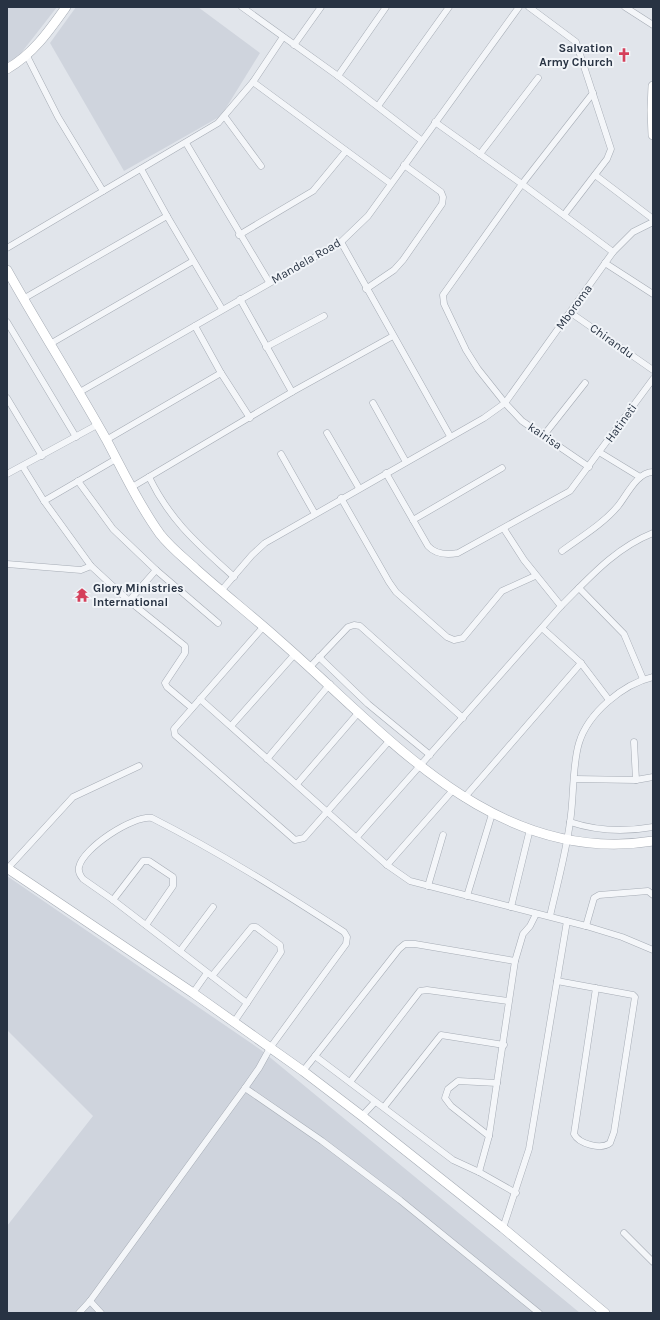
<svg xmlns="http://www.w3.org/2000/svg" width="660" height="1320" font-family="Karla,sans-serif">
  <rect width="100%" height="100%" fill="#e1e5eb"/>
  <g fill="#cfd4dd">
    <polygon points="7,7 57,7 18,57 7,63"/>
    <polygon points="76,7 198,7 260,53 221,116 124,171 50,43"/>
    <polygon points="7,876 261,1050 580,1313 7,1313 7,1226 93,1116 7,1030"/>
  </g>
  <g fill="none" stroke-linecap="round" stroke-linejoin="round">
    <defs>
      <g id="street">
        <polyline points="242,7 338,76 421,140"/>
        <polyline points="529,7 576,42 611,149 607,159 564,215"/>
        <polyline points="625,7 653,25"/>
        <polyline points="294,45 321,7"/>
        <polyline points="27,56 58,117 103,191"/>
        <polyline points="338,76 386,7"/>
        <polyline points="253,82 390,183"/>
        <polyline points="378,106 449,7"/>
        <polyline points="225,117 261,166"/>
        <polyline points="435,122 522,184 613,252"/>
        <polyline points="186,143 269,282"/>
        <polyline points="480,154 538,78"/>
        <polyline points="141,169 167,216 222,309"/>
        <polyline points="595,175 653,219"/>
        <polyline points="239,235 313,191 346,151"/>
        <polyline points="341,242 450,436"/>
        <polyline points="7,248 218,123 253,82 283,37"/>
        <polyline points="605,263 653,294"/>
        <polyline points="366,289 394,270 403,260 442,204 443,197 441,192 404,165"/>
        <polyline points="23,299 167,216"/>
        <polyline points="240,299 292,392"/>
        <polyline points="571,313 653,370"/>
        <polyline points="7,322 76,437"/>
        <polyline points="195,326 221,373 250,418"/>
        <polyline points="50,344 193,261"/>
        <polyline points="266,347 324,316"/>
        <polyline points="78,393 341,242 368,216 519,7"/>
        <polyline points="7,398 42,456"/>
        <polyline points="373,403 406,462"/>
        <polyline points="327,433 359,488"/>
        <polyline points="544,435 585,383"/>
        <polyline points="106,440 221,373"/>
        <polyline points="599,452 640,477"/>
        <polyline points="281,454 315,514"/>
        <polyline points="23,467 44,501 91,566 129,601 185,646 185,653 165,683 167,687 192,708"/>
        <polyline points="589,467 522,421 505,403 478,369 466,350 444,304 443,295 522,184 593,93"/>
        <path d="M386 473 428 546C436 555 447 555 458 553L570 491 653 379"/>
        <polyline points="7,474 97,425"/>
        <path d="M149 477C171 522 198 544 234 577"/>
        <polyline points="78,481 113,529 156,570 218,623"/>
        <polyline points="132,487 292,392 393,336"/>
        <polyline points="341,498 389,582 396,592 447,637 454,640 463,638 502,591 535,576"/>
        <polyline points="44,501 116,459"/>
        <polyline points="413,520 502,468"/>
        <polyline points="504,529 524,560 561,606"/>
        <path d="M562 551C581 537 603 524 618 506 627 495 637 472 653 472"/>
        <polyline points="7,564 81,570 91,566"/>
        <polyline points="579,588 624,634 643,679"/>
        <polyline points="221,591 252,555 265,543 484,418 505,403 613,252 633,232 653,222"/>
        <polyline points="129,601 156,570"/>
        <polyline points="264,626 174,729 175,735 295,840 304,838 390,740"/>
        <polyline points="542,628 581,663 609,700"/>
        <polyline points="319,657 368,704 430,755"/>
        <polyline points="310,667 348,627 354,625 360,626 463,718"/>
        <polyline points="200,699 387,865 410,881 586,926 622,937 653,950"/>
        <polyline points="231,726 295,654"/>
        <polyline points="634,742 636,780"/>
        <polyline points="267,759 330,684"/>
        <polyline points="575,779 636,780 653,777"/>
        <polyline points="297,784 359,712"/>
        <polyline points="464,798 581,663"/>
        <path d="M570 822C597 831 625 832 653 827"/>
        <path d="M357 837 561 606C589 578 615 548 653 533"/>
        <polyline points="387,865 453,790"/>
        <polyline points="8,868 73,797 139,766"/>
        <polyline points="428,886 443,835"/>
        <polyline points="467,896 492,814"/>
        <polyline points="113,900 143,861 149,861 173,877 173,886 146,925"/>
        <polyline points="511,907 530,829"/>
        <path d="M550 916C557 885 566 853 570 822 574 798 572 766 579 743 588 713 623 684 653 677"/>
        <polyline points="586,926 594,898 599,895 648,891 653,895"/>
        <polyline points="180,951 213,907"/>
        <polyline points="212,976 252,927 256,927 280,945 281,952 247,1003"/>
        <path d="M557 981 633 995 635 997 614 1132 610 1143C601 1150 579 1144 574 1134L596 988"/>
        <polyline points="193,993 207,973"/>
        <polyline points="315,1056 399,949 405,944 415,944 515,961"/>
        <polyline points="303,1071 315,1056 453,1160 479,1172 516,1193"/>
        <polyline points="350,1082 420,991 427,990 508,1001"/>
        <polyline points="245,1088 322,1141 400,1200 539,1313"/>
        <polyline points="384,1107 441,1035 504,1045"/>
        <polyline points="362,1116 375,1102"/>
        <polyline points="489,1136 451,1106 445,1098 448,1089 458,1081 497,1083"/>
        <polyline points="479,1172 489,1136 515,961 523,934 530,926 536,914"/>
        <polyline points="503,1228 529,1149 567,921"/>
        <polyline points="624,1233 653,1262"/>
        <polyline points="90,1301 101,1313"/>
        <path d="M79 1313 90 1301 245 1088 259 1068 270 1048 346 944 347 937 344 932C281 891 219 852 152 818 133 815 83 848 79 867 78 872 80 875 83 879L113 900 247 1003 234 1022"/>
      </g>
      <g id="secondary">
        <path d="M7 69C33 54 49 31 66 7"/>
        <polyline points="653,86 652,110 653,135"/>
        <path d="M7 270C39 327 74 382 106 439 123 471 139 505 160 534 170 547 184 558 196 569 223 593 252 616 279 640 386 733 494 867 653 841"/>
        <polyline points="7,868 193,993 303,1071 362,1116 503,1228 605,1313"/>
      </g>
    </defs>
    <use href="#street" stroke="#a6acb5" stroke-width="7"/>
    <use href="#secondary" stroke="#a6acb5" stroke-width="10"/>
    <use href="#street" stroke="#f4f6f9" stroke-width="6"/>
    <use href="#secondary" stroke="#fff" stroke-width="9"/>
  </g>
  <defs>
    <symbol id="church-bare" viewBox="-9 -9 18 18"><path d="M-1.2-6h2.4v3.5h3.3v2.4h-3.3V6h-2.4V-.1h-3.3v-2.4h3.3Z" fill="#d5405b" stroke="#f1f4f8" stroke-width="2.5" paint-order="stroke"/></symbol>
    <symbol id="temple-bare" viewBox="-9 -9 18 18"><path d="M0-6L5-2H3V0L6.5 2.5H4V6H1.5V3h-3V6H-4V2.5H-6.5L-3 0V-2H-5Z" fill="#d5405b" stroke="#f1f4f8" stroke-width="2.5" paint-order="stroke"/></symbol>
  </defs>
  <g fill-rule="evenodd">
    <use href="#church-bare" x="614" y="45" width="20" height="20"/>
    <use href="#temple-bare" x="72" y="585" width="20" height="20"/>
  </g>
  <g text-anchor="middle" stroke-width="4" stroke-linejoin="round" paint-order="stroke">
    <g font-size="12" font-weight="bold" fill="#283343" stroke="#f1f4f8" text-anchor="end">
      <text x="613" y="52">Salvation<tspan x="613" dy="14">Army Church</tspan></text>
      <text x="93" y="592" text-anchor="start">Glory Ministries<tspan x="93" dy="14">International</tspan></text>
    </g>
    <g font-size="12" fill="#283343" stroke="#f1f4f8">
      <text transform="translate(306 261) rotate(-30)" y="4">Mandela Road</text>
      <text transform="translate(574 307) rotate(-54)" y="4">Mboroma</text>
      <text transform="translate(612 341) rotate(35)" y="4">Chirandu</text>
      <text transform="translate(621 423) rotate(-54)" y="4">Hatineti</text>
      <text transform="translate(545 436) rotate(34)" y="4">kairisa</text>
    </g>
  </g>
  <rect width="660" height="1320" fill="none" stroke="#283343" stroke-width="16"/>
</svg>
